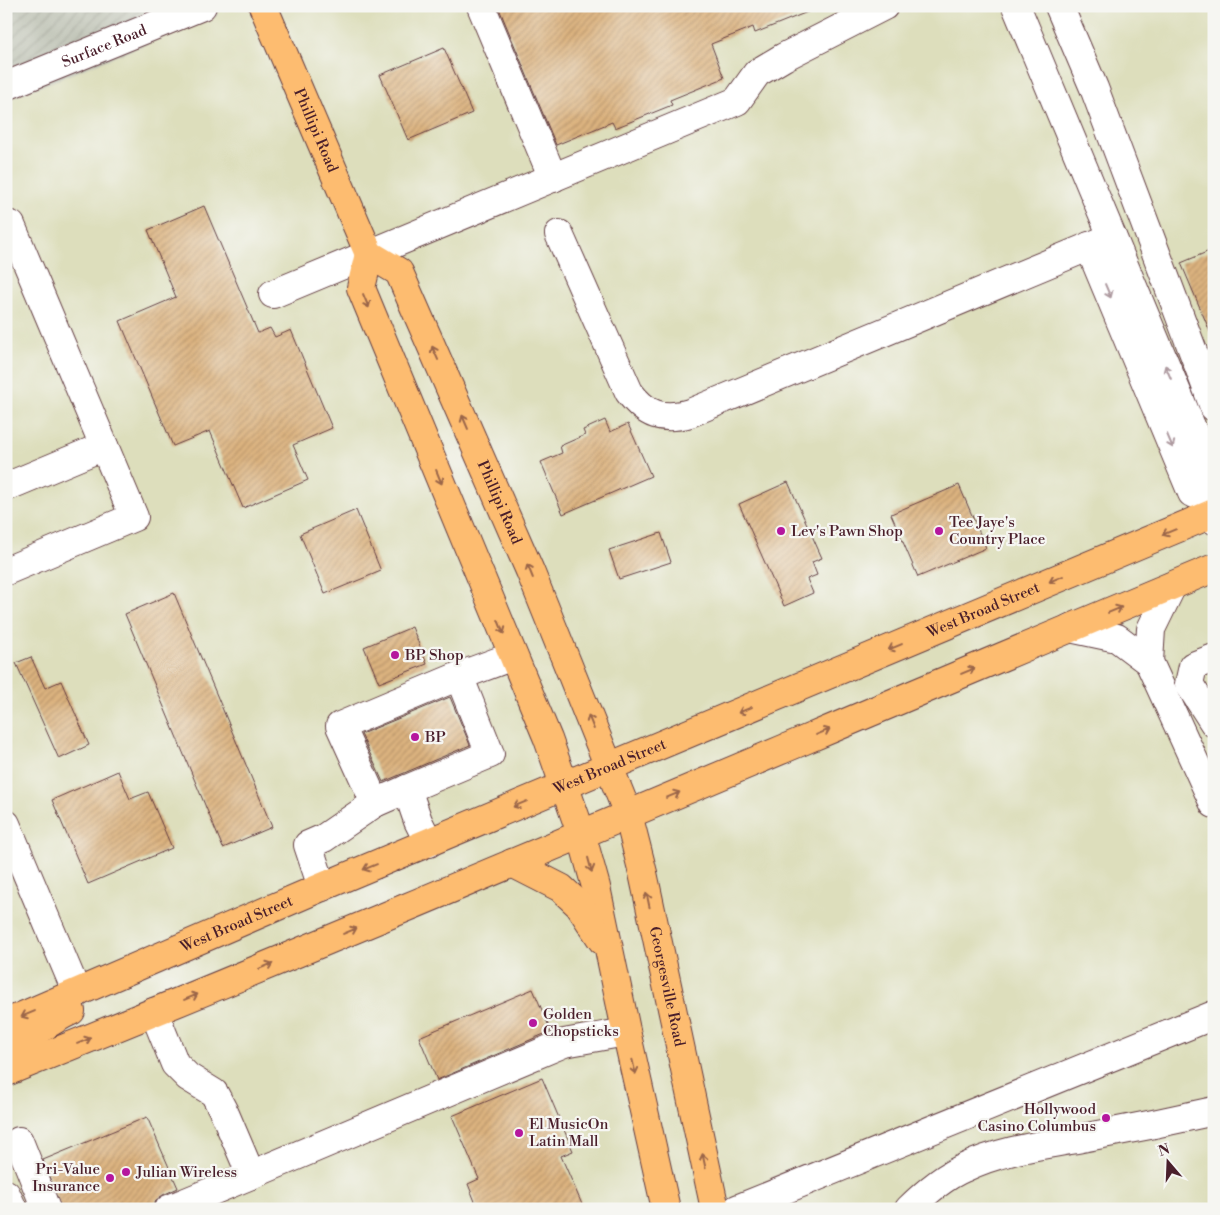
<svg xmlns="http://www.w3.org/2000/svg" width="1220" height="1215" font-family="'Libre Bodoni',serif">
  <defs>
    <pattern id="industrial-furrows" width="10" height="10" patternUnits="userSpaceOnUse" patternTransform="scale(1.25)"><rect width="10" height="10" fill="#c2c6b9"/><path d="M-1 1l2-2M0 10L10 0M9 11l2-2" fill="none" stroke="#a8aa9f"/></pattern>
    <pattern id="building-hatch" width="6" height="6" patternUnits="userSpaceOnUse" patternTransform="scale(1.25)"><rect width="6" height="6" fill="#dcb37f"/><path d="M-1 1l2-2M0 6l6-6M5 7l2-2" fill="none" stroke="#b49168"/></pattern>
  </defs>
  <rect width="100%" height="100%" fill="#f6f6f2"/>
  <filter id="ink" filterUnits="userSpaceOnUse"><feTurbulence type="fractalNoise" baseFrequency=".02" numOctaves="2"/><feDisplacementMap in="SourceGraphic" scale="10" xChannelSelector="R" yChannelSelector="G"/><feConvolveMatrix kernelMatrix="1 2 1 2 8 2 1 2 1" color-interpolation-filters="sRGB"/></filter>
  <filter id="wash" filterUnits="userSpaceOnUse"><feTurbulence type="fractalNoise" baseFrequency=".0096" numOctaves="4" result="noise"/><feDisplacementMap in="SourceGraphic" scale="20" xChannelSelector="R" yChannelSelector="G"/><feGaussianBlur stdDeviation="1.12" result="paint"/><feColorMatrix in="noise" values="0 0 0 0 0 0 0 0 0 0 0 0 0 0 0 0 0 1.4 0 .05"/><feComposite in="paint" operator="in"/></filter>
  <g filter="url(#wash)">
    <rect width="100%" height="100%" fill="#eddfbd"/>
    <polygon fill="#dddebc" points="218,6 1214,6 1214,1209 6,1209 6,100 217,16"/>
    <polygon fill="url(#industrial-furrows)" points="6,6 218,6 217,16 6,100"/>
    <g id="blocks">
      <g fill="url(#building-hatch)">
        <polygon points="498,6 820,6 820,7 755,33 753,27 711,44 724,78 670,100 672,105 615,128 612,122 556,145"/>
        <polygon points="444,48 472,113 408,140 380,75"/>
        <polygon points="204,206 258,333 270,328 275,337 291,330 332,428 293,445 308,480 243,508 210,431 173,446 120,321 176,297 148,230"/>
        <polygon points="1214,249 1214,341 1181,263"/>
        <polygon points="605,420 610,432 628,424 651,476 563,514 541,462 562,453 560,446 585,435 583,430"/>
        <polygon points="788,482 822,558 812,562 817,575 807,579 813,593 784,606 739,504"/>
        <polygon points="959,485 986,548 918,577 891,514"/>
        <polygon points="356,510 381,571 325,594 300,534"/>
        <polygon points="661,533 671,562 619,579 609,550"/>
        <polygon points="174,593 272,827 223,848 125,614"/>
        <polygon points="412,627 427,664 379,683 364,647"/>
        <polygon points="31,657 45,688 61,681 89,745 59,759 16,663"/>
        <polygon points="450,697 470,745 383,782 361,734"/>
        <polygon points="118,771 130,799 148,792 172,848 88,884 52,800"/>
        <polygon points="533,989 551,1031 437,1080 419,1037"/>
        <polygon points="542,1078 573,1151 561,1156 584,1209 478,1209 468,1184 479,1179 452,1116"/>
        <polygon points="147,1117 178,1188 163,1195 156,1200 154,1207 149,1209 61,1209 43,1160"/>
      </g>
    </g>
  </g>
  <g filter="url(#ink)">
    <use href="#blocks" fill-opacity="0" stroke="#623c41" stroke-width="1"/>
    <g fill="none" stroke-linecap="round" stroke-linejoin="round">
      <defs>
        <g id="minor">
          <polyline points="481,6 553,178"/>
          <polyline points="1016,6 1214,481"/>
          <polyline points="1059,6 1094,88 1214,407"/>
          <path id="s1" d="M6 86 202 6"/>
          <polyline points="6,227 11,225 134,517 6,571"/>
          <path d="M559 234 629 392C646 415 662 421 690 413L1112 237"/>
          <polyline points="1089,246 1192,493 1204,497 1214,520"/>
          <polyline points="273,294 737,101 757,73 784,57 884,6"/>
          <polyline points="6,487 104,446"/>
          <polyline points="1172,586 1151,629 1149,662 1214,804"/>
          <polyline points="1070,628 1117,638 1149,662"/>
          <polyline points="1214,658 1193,666 1189,684 1214,723"/>
          <polyline points="407,789 490,754 459,676"/>
          <polyline points="6,824 77,993"/>
          <polyline points="429,843 418,821 407,789 375,803 340,726 459,676 513,656"/>
          <polyline points="322,887 308,845 324,838 375,803"/>
          <polyline points="154,1012 175,1064 188,1077 214,1093 225,1114 251,1175 564,1043 626,1032"/>
          <polyline points="19,1141 46,1209"/>
          <polyline points="6,1194 13,1209"/>
          <polyline points="169,1209 251,1175"/>
          <polyline points="737,1209 1214,1015"/>
          <path d="M909 1209C925 1193 943 1177 964 1168 1000 1150 1043 1145 1082 1138 1126 1130 1170 1121 1214 1111"/>
        </g>
        <g id="major">
          <path id="s2" d="M263 6 369 254 399 272 530 571 628 814 643 873 715 1209"/>
          <polyline points="369,254 361,288 548,739 581,833 596,887 627,1035 666,1209"/>
          <polyline points="512,863 561,888 579,905 602,940"/>
          <path id="s3" d="M6 1023 322 887 1214 513"/>
          <path d="M6 1049C29 1039 48 1021 71 1011"/>
          <path d="M6 1072C411 909 811 736 1214 568"/>
        </g>
      </defs>
      <use href="#minor" stroke="#623c41" stroke-width="30"/>
      <use href="#major" stroke="#623c41" stroke-width="30"/>
      <use href="#minor" stroke="#fff" stroke-width="28"/>
      <use href="#major" stroke="#fdbc70" stroke-width="28"/>
    </g>
    <defs><path id="oneway-shaft" d="M-6 0H5M1.5-3L5.5 0L1.5 3" fill="none" stroke-width="1.6" stroke-linecap="round" stroke-linejoin="round" transform="scale(1.25)"/></defs>
    <g stroke="#ae9aa0">
      <use href="#oneway-shaft" transform="translate(1108 291) rotate(67)"/>
      <use href="#oneway-shaft" transform="translate(1168 372) rotate(-113)"/>
      <use href="#oneway-shaft" transform="translate(1170 441) rotate(67)"/>
    </g>
    <g stroke="#9b664a">
      <use href="#oneway-shaft" transform="translate(366 301) rotate(67)"/>
      <use href="#oneway-shaft" transform="translate(435 353) rotate(-114)"/>
      <use href="#oneway-shaft" transform="translate(465 422) rotate(-113)"/>
      <use href="#oneway-shaft" transform="translate(439 477) rotate(68)"/>
      <use href="#oneway-shaft" transform="translate(1169 532) rotate(157)"/>
      <use href="#oneway-shaft" transform="translate(530 571) rotate(-112)"/>
      <use href="#oneway-shaft" transform="translate(1056 579) rotate(157)"/>
      <use href="#oneway-shaft" transform="translate(1115 610) rotate(-23)"/>
      <use href="#oneway-shaft" transform="translate(501 627) rotate(68)"/>
      <use href="#oneway-shaft" transform="translate(895 647) rotate(157)"/>
      <use href="#oneway-shaft" transform="translate(968 671) rotate(-23)"/>
      <use href="#oneway-shaft" transform="translate(745 710) rotate(157)"/>
      <use href="#oneway-shaft" transform="translate(591 722) rotate(-112)"/>
      <use href="#oneway-shaft" transform="translate(823 732) rotate(-23)"/>
      <use href="#oneway-shaft" transform="translate(673 795) rotate(-23)"/>
      <use href="#oneway-shaft" transform="translate(520 804) rotate(157)"/>
      <use href="#oneway-shaft" transform="translate(590 865) rotate(75)"/>
      <use href="#oneway-shaft" transform="translate(370 867) rotate(158)"/>
      <use href="#oneway-shaft" transform="translate(648 900) rotate(-102)"/>
      <use href="#oneway-shaft" transform="translate(350 931) rotate(-23)"/>
      <use href="#oneway-shaft" transform="translate(266 966) rotate(-22)"/>
      <use href="#oneway-shaft" transform="translate(191 997) rotate(-23)"/>
      <use href="#oneway-shaft" transform="translate(28 1014) rotate(157)"/>
      <use href="#oneway-shaft" transform="translate(84 1041) rotate(-22)"/>
      <use href="#oneway-shaft" transform="translate(634 1067) rotate(77)"/>
      <use href="#oneway-shaft" transform="translate(704 1161) rotate(-102)"/>
    </g>
  </g>
  <g fill="#b5179e" stroke="#f6f6f2" stroke-width="2">
    <circle cx="781" cy="531" r="5"/>
    <circle cx="939" cy="531" r="5"/>
    <circle cx="395" cy="655" r="5"/>
    <circle cx="415" cy="737" r="5"/>
    <circle cx="533" cy="1023" r="5"/>
    <circle cx="1106" cy="1118" r="5"/>
    <circle cx="519" cy="1133" r="5"/>
    <circle cx="126" cy="1172" r="5"/>
    <circle cx="110" cy="1178" r="5"/>
  </g>
  <g text-anchor="middle" stroke-width="4.5" stroke-linejoin="round" paint-order="stroke">
    <g font-size="15" fill="#4a1f2b" stroke="#f6f6f2">
      <text dy="5" stroke="none"><textPath href="#s1" startOffset="106">Surface Road</textPath></text>
      <text dy="5" stroke="none"><textPath href="#s2" startOffset="135">Phillipi Road</textPath></text>
      <text dy="5" stroke="none"><textPath href="#s2" startOffset="556">Phillipi Road</textPath></text>
      <text dy="5" stroke="none"><textPath href="#s3" startOffset="1061">West Broad Street</textPath></text>
      <text dy="5" stroke="none"><textPath href="#s3" startOffset="656">West Broad Street</textPath></text>
      <text dy="5" stroke="none"><textPath href="#s3" startOffset="251">West Broad Street</textPath></text>
      <text dy="5" stroke="none"><textPath href="#s2" startOffset="1070">Georgesville Road</textPath></text>
    </g>
    <g font-size="15" fill="#4a1f2b" stroke="#f6f6f2" text-anchor="start">
      <text x="949" y="527">Tee Jaye's<tspan x="949" dy="17">Country Place</tspan></text>
      <text x="791" y="536">Lev's Pawn Shop</text>
      <text x="405" y="660">BP Shop</text>
      <text x="425" y="742">BP</text>
      <text x="543" y="1019">Golden<tspan x="543" dy="17">Chopsticks</tspan></text>
      <text x="1096" y="1114" text-anchor="end">Hollywood<tspan x="1096" dy="17">Casino Columbus</tspan></text>
      <text x="529" y="1129">El MusicOn<tspan x="529" dy="17">Latin Mall</tspan></text>
      <text x="100" y="1174" text-anchor="end">Pri-Value<tspan x="100" dy="17">Insurance</tspan></text>
      <text x="136" y="1177">Julian Wireless</text>
    </g>
  </g>
  <rect width="1220" height="1215" fill="none" stroke="#f6f6f2" stroke-width="25"/>
  <g transform="translate(1168 1162) rotate(341)" stroke="#f6f6f2" stroke-width="4" paint-order="stroke">
  <path d="M0-4L9 19L0 12L-9 19Z" fill="#4a1f2b"/>
  <text y="-8" font-size="14" font-weight="bold" text-anchor="middle" fill="#4a1f2b">N</text>
  </g>
</svg>
